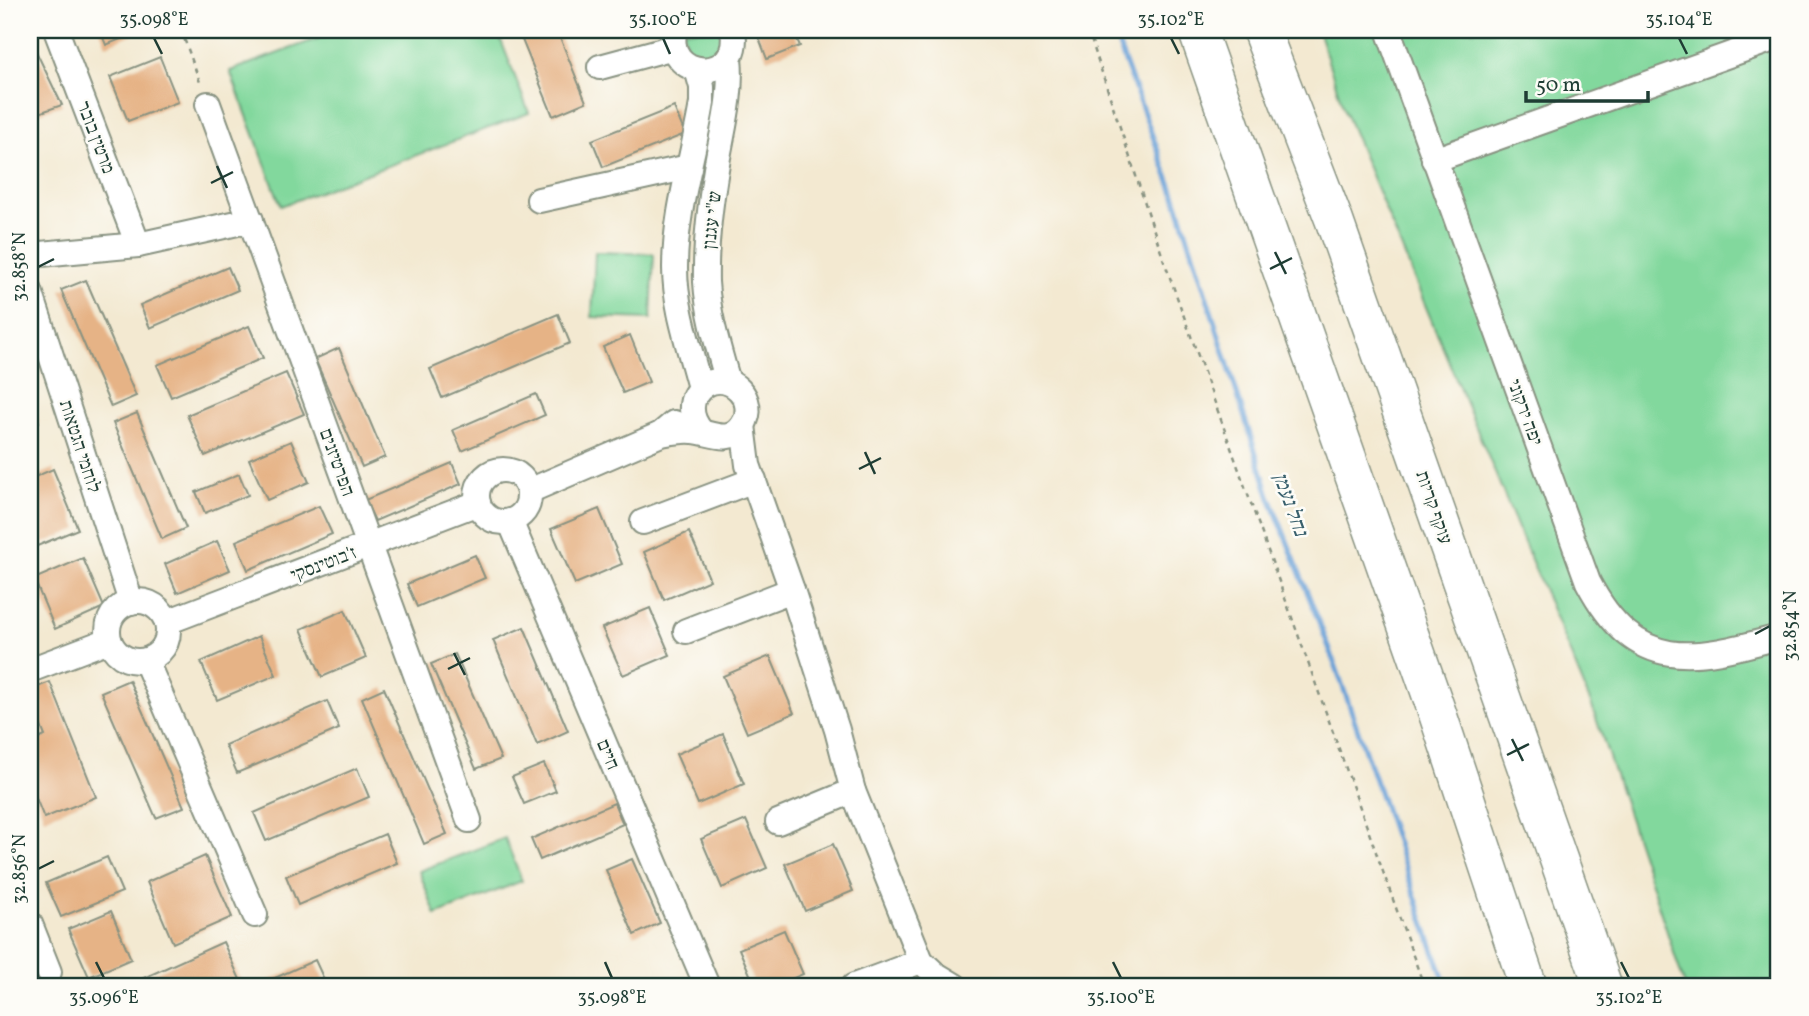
<svg xmlns="http://www.w3.org/2000/svg" width="1809" height="1016" font-family="Vollkorn,'Frank Ruhl Libre',serif">
  <rect width="100%" height="100%" fill="#fdfcf7"/>
  <filter id="ink" filterUnits="userSpaceOnUse"><feTurbulence type="fractalNoise" baseFrequency=".0143" numOctaves="2"/><feDisplacementMap in="SourceGraphic" scale="14" xChannelSelector="R" yChannelSelector="G"/><feConvolveMatrix kernelMatrix="1 2 1 2 8 2 1 2 1" color-interpolation-filters="sRGB"/></filter>
  <filter id="wash" filterUnits="userSpaceOnUse"><feTurbulence type="fractalNoise" baseFrequency=".00686" numOctaves="4" result="noise"/><feDisplacementMap in="SourceGraphic" scale="28" xChannelSelector="R" yChannelSelector="G"/><feGaussianBlur stdDeviation="1.57" result="paint"/><feColorMatrix in="noise" values="0 0 0 0 0 0 0 0 0 0 0 0 0 0 0 0 0 1.4 0 .05"/><feComposite in="paint" operator="in"/></filter>
  <g filter="url(#wash)">
    <rect width="100%" height="100%" fill="#f3e9d1"/>
    <g fill="#82d89d" stroke="#508a68" stroke-width="2">
      <polygon points="341,30 497,30 529,113 281,206 230,71"/>
      <polygon points="683,30 722,30 724,47 709,61 688,55"/>
      <polygon points="1318,30 1779,30 1779,609 1769,613 1779,635 1779,986 1685,986 1592,706 1344,110"/>
      <polygon points="595,252 654,254 651,319 592,317"/>
      <polygon points="505,838 522,881 436,915 419,871"/>
    </g>
    <g fill="none" stroke-linecap="round" stroke-linejoin="round">
      <polyline stroke="#68a0d7" stroke-width="5" points="1113,30 1175,196 1269,495 1332,655 1446,986"/>
    </g>
    <g id="blocks">
      <g fill="#e6b386">
        <polygon points="100,30 143,30 106,45"/>
        <polygon points="518,30 557,30 586,102 553,116"/>
        <polygon points="756,30 793,30 800,46 767,59"/>
        <polygon points="30,39 62,105 30,116"/>
        <polygon points="160,57 178,102 128,121 110,77"/>
        <polygon points="674,107 685,134 603,167 592,140"/>
        <polygon points="228,267 238,290 150,328 140,305"/>
        <polygon points="86,280 136,396 111,407 61,290"/>
        <polygon points="558,314 570,343 442,398 430,369"/>
        <polygon points="249,326 263,358 171,397 157,365"/>
        <polygon points="630,335 649,382 623,393 603,347"/>
        <polygon points="339,348 385,457 362,467 315,359"/>
        <polygon points="286,373 304,414 205,456 187,415"/>
        <polygon points="536,394 545,415 462,451 453,430"/>
        <polygon points="30,398 39,422 30,426"/>
        <polygon points="137,413 186,528 162,539 113,423"/>
        <polygon points="291,441 309,482 267,500 249,459"/>
        <polygon points="452,463 461,484 375,521 365,500"/>
        <polygon points="53,469 78,529 30,549 30,479"/>
        <polygon points="239,474 248,495 205,513 196,492"/>
        <polygon points="319,506 332,534 248,570 236,541"/>
        <polygon points="599,509 622,564 575,584 551,529"/>
        <polygon points="689,532 710,580 664,600 644,552"/>
        <polygon points="217,541 230,570 177,593 165,564"/>
        <polygon points="475,555 485,578 417,607 407,584"/>
        <polygon points="83,558 104,607 55,629 34,579"/>
        <polygon points="650,608 670,655 623,675 602,628"/>
        <polygon points="345,610 366,658 322,677 301,629"/>
        <polygon points="524,627 568,731 537,745 493,640"/>
        <polygon points="259,636 276,675 217,700 201,662"/>
        <polygon points="455,654 501,759 476,769 431,664"/>
        <polygon points="770,656 794,713 747,733 723,676"/>
        <polygon points="129,680 184,807 156,818 101,692"/>
        <polygon points="50,682 96,797 44,818 30,783 30,743 45,736 30,699 30,690"/>
        <polygon points="384,688 447,834 424,844 362,698"/>
        <polygon points="327,701 339,729 237,773 225,745"/>
        <polygon points="723,734 744,784 698,804 676,754"/>
        <polygon points="544,764 556,791 524,804 512,777"/>
        <polygon points="357,768 369,797 266,841 254,813"/>
        <polygon points="614,803 623,824 540,860 531,839"/>
        <polygon points="746,820 767,868 722,888 701,839"/>
        <polygon points="385,834 397,863 298,905 286,876"/>
        <polygon points="833,844 853,891 805,911 785,864"/>
        <polygon points="205,856 232,917 173,943 147,882"/>
        <polygon points="107,857 122,892 61,917 46,883"/>
        <polygon points="632,859 660,923 634,935 606,870"/>
        <polygon points="111,911 131,959 89,977 68,929"/>
        <polygon points="784,930 803,974 775,986 755,986 739,949"/>
        <polygon points="223,942 243,986 126,986"/>
        <polygon points="315,960 327,986 257,986"/>
      </g>
    </g>
  </g>
  <g filter="url(#ink)">
    <use href="#blocks" fill-opacity="0" stroke="#899382" stroke-width="2"/>
    <g fill="none" stroke-linecap="round" stroke-linejoin="round">
      <defs>
        <g id="minor">
          <polyline points="56,30 138,245"/>
          <path d="M675 30C661 79 743 86 733 30"/>
          <path d="M1388 30 1588 582C1637 675 1693 660 1779 637"/>
          <polyline points="600,67 674,47"/>
          <path d="M697 69 702 87V103C693 158 675 212 675 268 675 308 690 349 700 388"/>
          <polyline points="208,104 469,820"/>
          <polyline points="1434,160 1779,37"/>
          <polyline points="539,200 689,167"/>
          <polyline points="30,255 138,245 251,220"/>
          <polyline points="30,291 131,602"/>
          <path d="M728 382C719 350 708 315 706 282 705 245 710 206 716 169 722 131 733 97 729 58"/>
          <polyline points="743,425 748,465 792,590 837,730 853,791 921,961 935,974 955,986"/>
          <path d="M661 434C672 432 682 430 693 431 711 432 729 446 743 425 759 400 730 370 705 385 687 397 689 418 702 432"/>
          <circle cx="503" cy="496" r="26"/>
          <polyline points="529,491 661,434 674,423"/>
          <polyline points="510,521 707,986"/>
          <polyline points="643,522 754,480"/>
          <circle cx="138" cy="631" r="30"/>
          <polyline points="167,622 478,503"/>
          <polyline points="686,631 792,590"/>
          <polyline points="146,661 255,915"/>
          <polyline points="30,670 109,640"/>
          <polyline points="778,822 853,791"/>
          <polyline points="30,924 49,972"/>
          <polyline points="854,986 921,961"/>
        </g>
        <g id="highway">
          <polyline points="1197,30 1437,712 1528,986"/>
          <polyline points="1261,30 1334,220 1603,986"/>
        </g>
      </defs>
      <use href="#minor" stroke="#899382" stroke-width="28"/>
      <use href="#highway" stroke="#899382" stroke-width="40"/>
      <g stroke="#899382" stroke-width="2.5" stroke-dasharray="5 5" stroke-linecap="butt">
        <polyline points="181,30 201,85"/>
        <polyline points="1088,30 1163,258 1424,986"/>
      </g>
      <use href="#minor" stroke="#fff" stroke-width="24"/>
      <use href="#highway" stroke="#fff" stroke-width="37"/>
    </g>
  </g>
  <path fill="none" stroke="#1f3d34" stroke-width="2.5" d="M154 38 162 54M663 38 670 54M1171 38 1179 54M1679 38 1687 54M217 166 227 188M211 183 233 172M1275 252 1286 274M38 267 54 259M1270 269 1292 258M865 452 875 474M859 469 881 458M1755 634 1770 626M454 653 465 675M448 669 470 658M1512 739 1523 761M1507 755 1529 744M38 869 54 861M96 962 104 978M605 962 612 978M1113 962 1121 978M1621 962 1629 978"/>
  <g text-anchor="middle" stroke-width="5" stroke-linejoin="round" paint-order="stroke">
    <g font-size="19" fill="#1f3d34" stroke="#fdfcf7">
      <text transform="translate(97 137) rotate(69)" y="7">מרטין בובר</text>
      <text transform="translate(711 220) rotate(-84)" y="7">ש"י עגנון</text>
      <text transform="translate(1526 412) rotate(70)" y="7">יפה ירקוני</text>
      <text transform="translate(81 446) rotate(72)" y="7">לוחמי הגטאות</text>
      <text transform="translate(338 462) rotate(70)" y="7">הפרטיזנים</text>
      <text transform="translate(1435 507) rotate(71)" y="7">עוקף קריות</text>
      <text transform="translate(323 563) rotate(-21)" y="7">ז'בוטינסקי</text>
      <text transform="translate(609 754) rotate(67)" y="7">חיים</text>
    </g>
    <g font-size="21" font-style="italic" fill="#39606d" stroke="#fdfcf7">
      <text transform="translate(1291 504) rotate(70)" y="7">נחל נעמן</text>
    </g>
  </g>
  <rect width="1809" height="1016" fill="none" stroke="#fdfcf7" stroke-width="77"/>
  <path d="M1526 91v10h122v-10" fill="none" stroke="#1f3d34" stroke-width="3.5"/>
  <text x="1536" y="91" font-size="21" fill="#1f3d34" stroke="#fdfcf7" stroke-width="5" paint-order="stroke">50 m</text>
  <rect x="38" y="38" width="1732" height="940" fill="none" stroke="#1f3d34" stroke-width="2.5"/>
  <g font-size="18" text-anchor="middle" fill="#1f3d34">
    <text x="154" y="25">35.098°E</text>
    <text x="663" y="25">35.100°E</text>
    <text x="1171" y="25">35.102°E</text>
    <text x="1679" y="25">35.104°E</text>
    <text transform="translate(19 267) rotate(-90)" y="6">32.858°N</text>
    <text transform="translate(1790 626) rotate(-90)" y="6">32.854°N</text>
    <text transform="translate(19 869) rotate(-90)" y="6">32.856°N</text>
    <text x="104" y="1003">35.096°E</text>
    <text x="612" y="1003">35.098°E</text>
    <text x="1121" y="1003">35.100°E</text>
    <text x="1629" y="1003">35.102°E</text>
  </g>
</svg>
